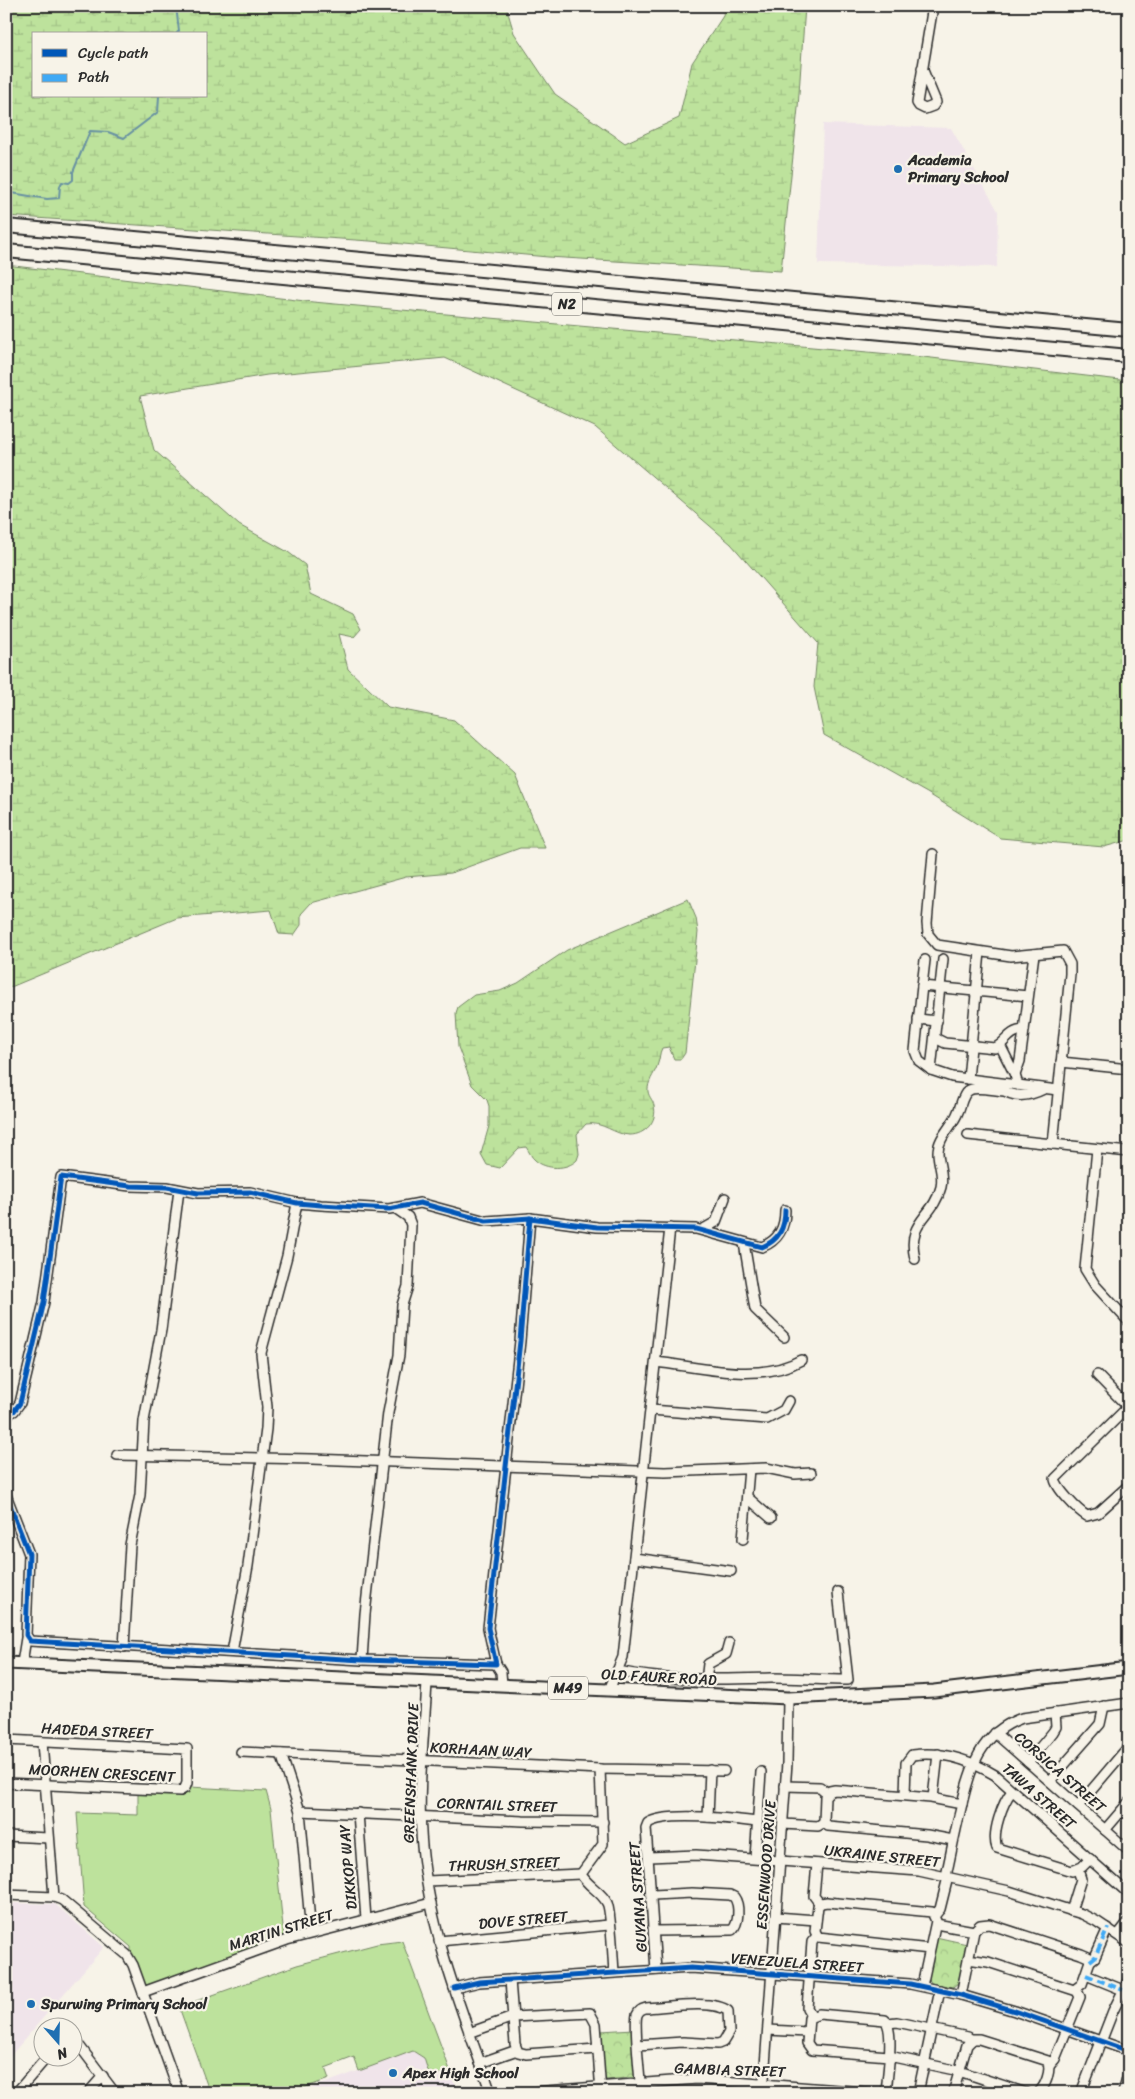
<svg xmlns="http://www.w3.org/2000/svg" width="1135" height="2099" font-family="Sriracha,sans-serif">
  <defs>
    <pattern id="wetland-marsh" width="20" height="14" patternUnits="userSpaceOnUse" patternTransform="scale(1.25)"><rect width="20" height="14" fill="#bde29c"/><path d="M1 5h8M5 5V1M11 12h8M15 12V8" fill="none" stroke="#a3c287"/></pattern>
    <pattern id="park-crowns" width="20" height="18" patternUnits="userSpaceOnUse" patternTransform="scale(1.25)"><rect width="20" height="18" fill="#bde29c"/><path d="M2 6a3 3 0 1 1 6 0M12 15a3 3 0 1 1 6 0" fill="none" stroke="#a3c287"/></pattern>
  </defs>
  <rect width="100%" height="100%" fill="#f7f3e8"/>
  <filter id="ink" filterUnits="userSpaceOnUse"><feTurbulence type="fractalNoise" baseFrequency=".02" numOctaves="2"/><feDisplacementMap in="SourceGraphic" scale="10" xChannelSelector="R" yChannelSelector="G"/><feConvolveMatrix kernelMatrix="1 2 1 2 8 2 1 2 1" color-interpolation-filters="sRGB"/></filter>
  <g filter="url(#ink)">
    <g fill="#f0e4ea">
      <polygon points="823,124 951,128 998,211 997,267 818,264"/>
      <polygon points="6,1903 55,1904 104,1947 6,2061"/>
      <polygon points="413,2051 424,2058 428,2071 437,2075 450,2070 458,2093 298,2093"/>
    </g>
    <g fill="#bde29c" stroke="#748664">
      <polygon points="189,1787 266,1791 271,1809 284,1937 148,1986 144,1984 131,1955 131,1947 84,1907 77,1813 138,1815 138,1791 189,1793"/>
      <polygon points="402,1941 450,2070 437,2075 428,2071 424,2058 413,2051 359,2071 354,2057 325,2068 329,2079 290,2093 210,2093 179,2007 297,1965 377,1944"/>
    </g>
    <g fill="url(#wetland-marsh)" stroke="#748664" fill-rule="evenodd">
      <path d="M6 6H506L514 33 555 94 625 143 679 118 692 63 723 16 724 6H805L798 108 781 271 548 257 370 241 6 216ZM34 34H206V96H34Z"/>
      <polygon points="6,265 313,302 923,357 1129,381 1129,840 1104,847 1000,838 927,793 824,735 814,687 818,643 731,544 595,427 445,358 267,375 140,396 154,450 239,525 288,552 305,565 311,594 353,614 361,629 354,637 339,634 348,669 388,707 454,720 515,775 545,848 520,848 451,873 406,877 311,903 301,914 301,925 294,935 279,934 271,910 177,918 6,989"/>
      <path d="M688 899 696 918 698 932 685 1053 681 1059H674L669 1047 662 1048C659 1054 660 1058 658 1063 656 1072 649 1079 648 1088 647 1096 653 1099 654 1106 658 1121 645 1135 630 1135 614 1135 603 1121 586 1124L577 1134 579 1154 577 1160C567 1170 546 1170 535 1160 531 1157 529 1151 526 1147L519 1148 500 1168 487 1165 481 1154 489 1126V1106L487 1100 472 1085 458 1047 456 1013 458 1007 474 995 500 991 518 983 567 950Z"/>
    </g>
    <g fill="url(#park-crowns)" stroke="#748664">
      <polygon points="936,1937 967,1944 958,1983 953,1987 931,1983 928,1977"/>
      <polygon points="634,2029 636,2077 606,2080 604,2076 601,2031"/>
    </g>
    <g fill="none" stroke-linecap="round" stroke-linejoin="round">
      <g stroke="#6791a2" stroke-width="2">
        <polyline points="176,6 179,31 176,34"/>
        <polyline points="6,192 47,199 59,198 60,186 62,182 69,183 73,180 73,172 90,131 108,132 124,138 158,112 159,96"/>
      </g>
      <defs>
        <g id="minor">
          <polyline points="922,68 936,102 933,106 925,109 919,106 917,103 933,6"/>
          <polyline points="933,854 927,923 928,934 937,945 1011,956 1063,951 1070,964 1070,974 1053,1144"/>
          <polyline points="943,959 931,1070 952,1077 1058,1090"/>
          <polyline points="925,960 922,986 1028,996"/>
          <polyline points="922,986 915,1051 919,1061 931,1070"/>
          <polyline points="918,1019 937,1021"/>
          <path d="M935 1038 945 1043 995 1048C1007 1042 1008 1031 1024 1030"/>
          <polyline points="1000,1045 1015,1075"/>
          <polyline points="1061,1062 1129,1069"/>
          <polyline points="968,1079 980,952"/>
          <polyline points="1018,1085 1015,1075 1020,1061 1034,954"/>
          <path d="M1002 1089C1015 1099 1030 1096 1044 1089"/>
          <polyline points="968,1135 1129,1152"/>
          <polyline points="1097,1149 1085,1269 1095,1285 1129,1322"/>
          <polyline points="702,1230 716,1222 725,1198"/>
          <polyline points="744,1243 755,1309 784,1337"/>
          <path d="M915 1259C906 1220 933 1219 941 1187 944 1175 938 1164 938 1152 938 1137 953 1126 958 1112 961 1106 962 1095 968 1091 975 1085 996 1091 1005 1091"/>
          <path d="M656 1362C701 1367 759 1384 801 1360"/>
          <polyline points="1097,1375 1129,1408"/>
          <path d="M1128 1407 1055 1479C1056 1488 1078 1511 1087 1516L1098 1513 1129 1485"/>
          <polyline points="651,1410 767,1419 784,1410 789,1401"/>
          <path d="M6 1415 14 1411 20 1403 44 1302 61 1177 130 1186 167 1187 198 1193 250 1192 297 1203 321 1205 389 1209 420 1203 486 1221 530 1218 597 1227 696 1229 762 1247C779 1240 785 1228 785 1210"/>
          <polyline points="117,1455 312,1459 665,1472 766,1468 795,1474 811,1473"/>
          <polyline points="6,1495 29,1554 26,1635 30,1641 362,1660 496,1664 488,1628 520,1341 530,1218"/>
          <polyline points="747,1497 771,1518"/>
          <polyline points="743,1539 749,1469"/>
          <polyline points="634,1558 731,1571"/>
          <polyline points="124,1647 130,1545 140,1495 144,1421 161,1330 179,1190"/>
          <polyline points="232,1652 248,1566 266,1429 267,1407 261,1353 287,1256 297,1203"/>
          <polyline points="362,1660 365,1614 388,1413 399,1355 402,1305 408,1286 411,1225 408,1217 395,1208"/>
          <polyline points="22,1663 26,1638"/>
          <polyline points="496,1664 501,1672 502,1685"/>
          <path d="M618 1671C669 1682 719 1679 771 1678 797 1678 822 1680 848 1680L838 1592"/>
          <polyline points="706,1681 708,1664 726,1654 729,1643"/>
          <path d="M427 1683C424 1736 417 1793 422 1846 430 1933 462 2011 491 2093"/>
          <polyline points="609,1690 623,1657 670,1228"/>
          <polyline points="995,1733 1129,1851"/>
          <polyline points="6,1740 187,1749 187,1783 185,1788 180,1791 6,1783"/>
          <polyline points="42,1742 54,1897"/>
          <polyline points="241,1752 600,1769 724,1771"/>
          <polyline points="281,1754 300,1811 311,1933"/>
          <polyline points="1028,1762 1053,1732 1056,1727 1055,1713"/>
          <path d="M600 1769 603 1844 581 1874C587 1886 601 1891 607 1903 611 1910 613 1960 614 1972"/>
          <polyline points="1050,1781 1100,1724 1104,1706"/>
          <polyline points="785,1786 820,1787 827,1793"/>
          <path d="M1012 1791C1003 1802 991 1833 997 1848L1072 1871 1082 1867 1090 1859"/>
          <path d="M905 1795 906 1763 912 1755C941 1751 970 1760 995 1775L1129 1894"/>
          <polyline points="933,1798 938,1754"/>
          <polyline points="1078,1806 1129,1746"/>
          <polyline points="300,1811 523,1821 603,1822"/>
          <polyline points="358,1813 366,1919"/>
          <polyline points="708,1817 710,1770"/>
          <polyline points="783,1824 818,1826 824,1822"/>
          <polyline points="1105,1830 1129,1802"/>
          <polyline points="6,1836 49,1838"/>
          <polyline points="953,1840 927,1835 828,1826 824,1822 825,1796 830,1791 835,1790 931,1798 962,1804"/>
          <polyline points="649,1857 696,1855 919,1871 1009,1891 1082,1914 1096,1921 1129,1943"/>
          <polyline points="755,1858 761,1772"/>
          <polyline points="817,1864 814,1896 820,1904"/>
          <path d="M946 1876C951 1854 955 1831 961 1808 970 1768 980 1733 1022 1718L1129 1703"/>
          <polyline points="427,1881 581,1874"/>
          <polyline points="6,1895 54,1897 62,1900 127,1955 133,1965 179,2093"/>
          <path d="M653 1895 692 1893 730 1895 734 1897C740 1905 739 1924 732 1930L655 1931"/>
          <polyline points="1071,1911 1081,1879 1078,1870"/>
          <polyline points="935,1915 940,1909 948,1877"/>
          <polyline points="776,1917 816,1920"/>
          <polyline points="936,1924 974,1931"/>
          <polyline points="1118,1935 1129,1921"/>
          <polyline points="439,1941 609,1925"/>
          <polyline points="1090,1961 1095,1957 1108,1928"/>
          <path d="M656 1970 646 1828 648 1823C667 1811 733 1819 757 1822"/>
          <polyline points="1086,1975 1123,1990"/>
          <polyline points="510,1980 515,2044 518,2052 526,2054 597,2049"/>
          <polyline points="922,1986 936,1921 932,1912 827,1902 821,1903 818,1906 815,1931 818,1937 930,1949"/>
          <polyline points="454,1988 479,1982 691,1968 910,1984 961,1995 1015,2011 1129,2051"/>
          <polyline points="143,1992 287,1940 431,1903"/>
          <polyline points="961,1995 974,1931 980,1925 989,1924 1081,1954 1088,1957 1090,1961 1082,1984 1074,1990 988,1962 968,1959"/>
          <polyline points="812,2016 807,2008 812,1942 817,1936"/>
          <polyline points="888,2023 897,2022 968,2037 972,2040"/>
          <polyline points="768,2030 807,2032"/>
          <polyline points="469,2033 513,2017 590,2013 596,2024 601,2093"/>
          <polyline points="72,2036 115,2093"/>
          <path d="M638 2045 683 2042 718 2044 723 2042 729 2032 728 2011C713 1999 666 2007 646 2008 642 2009 639 2010 637 2015 634 2024 640 2079 641 2093"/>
          <polyline points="480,2063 517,2050"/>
          <polyline points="1049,2066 1055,2059 1080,1997 1076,1989"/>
          <polyline points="16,2093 48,2056"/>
          <polyline points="88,2093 103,2076"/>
          <polyline points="521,2093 697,2079 877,2093"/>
          <polyline points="763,2093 787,1763 788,1698"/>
          <path d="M886 2093C887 2077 895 2031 885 2020L819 2014 809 2018 807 2043 812 2050 889 2056 959 2071 1026 2093"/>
          <polyline points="918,2093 940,1990"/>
          <path d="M953 2093 967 2045 973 2039H979L1048 2061C1051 2071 1046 2086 1038 2093"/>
          <polyline points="1081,2093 1113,2011 1129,1979"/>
          <polyline points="1123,2093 1129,2072"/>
        </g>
        <polyline id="major" points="6,1663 788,1698 934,1691 1129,1668"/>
        <g id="highway">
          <polyline points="6,226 1129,330"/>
          <polyline points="6,251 1129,356"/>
        </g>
      </defs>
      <use href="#minor" stroke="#2b2b2b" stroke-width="12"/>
      <use href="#major" stroke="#2b2b2b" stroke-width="15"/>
      <use href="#highway" stroke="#2b2b2b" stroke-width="16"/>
      <use href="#minor" stroke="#f7f3e8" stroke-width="9"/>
      <use href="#major" stroke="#f7f3e8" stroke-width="11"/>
      <use href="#highway" stroke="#f7f3e8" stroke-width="12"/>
      <g stroke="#3fa9f5" stroke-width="4" stroke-dasharray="8 4" stroke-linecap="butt">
        <polyline points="1090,1961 1095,1957 1108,1928"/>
        <polyline points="1086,1975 1123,1990"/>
        <polyline points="1123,2093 1129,2072"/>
      </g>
      <defs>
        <g id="cycleway">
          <path d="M6 1415 14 1411 20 1403 44 1302 61 1177 130 1186 167 1187 198 1193 250 1192 297 1203 321 1205 389 1209 420 1203 486 1221 530 1218 597 1227 696 1229 762 1247C779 1240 785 1228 785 1210"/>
          <polyline points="6,1495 29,1554 26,1635 30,1641 362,1660 496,1664 488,1628 520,1341 530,1218"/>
          <polyline points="454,1988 479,1982 691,1968 910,1984 961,1995 1015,2011 1129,2051"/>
        </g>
      </defs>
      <use href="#cycleway" stroke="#f7f3e8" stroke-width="8"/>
      <use href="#cycleway" stroke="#0057b8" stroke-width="5"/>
    </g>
  </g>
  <g fill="#1f6fb2" stroke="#f7f3e8" stroke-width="2">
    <circle cx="898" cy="169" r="5"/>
    <circle cx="31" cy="2004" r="5"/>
    <circle cx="393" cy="2073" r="5"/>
  </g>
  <g text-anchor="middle" stroke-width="4.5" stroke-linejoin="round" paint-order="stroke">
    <g fill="#f7f3e8" stroke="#686764" stroke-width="1">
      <rect x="552" y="292.5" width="30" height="23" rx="4"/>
      <rect x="548" y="1676.5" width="40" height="23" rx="4"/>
    </g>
    <g font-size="14" font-weight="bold" fill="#2b2b2b">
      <text x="567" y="309">N2</text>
      <text x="568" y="1693">M49</text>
    </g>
    <g font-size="15" font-weight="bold" fill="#2b2b2b" stroke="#f7f3e8" text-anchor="start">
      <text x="908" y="165">Academia<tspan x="908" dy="17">Primary School</tspan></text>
      <text x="41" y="2009">Spurwing Primary School</text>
      <text x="403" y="2078">Apex High School</text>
    </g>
    <g font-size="15" fill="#2b2b2b" stroke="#f7f3e8">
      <text transform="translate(659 1677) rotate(3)" y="5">OLD FAURE ROAD</text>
      <text transform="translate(97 1731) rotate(3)" y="5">HADEDA STREET</text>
      <text transform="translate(481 1750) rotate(3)" y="5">KORHAAN WAY</text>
      <text transform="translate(1060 1772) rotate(41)" y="5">CORSICA STREET</text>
      <text transform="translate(102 1773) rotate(3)" y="5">MOORHEN CRESCENT</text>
      <text transform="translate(411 1773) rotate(-88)" y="5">GREENSHANK DRIVE</text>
      <text transform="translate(1039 1796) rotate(41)" y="5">TAWA STREET</text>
      <text transform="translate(497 1805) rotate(2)" y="5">CORNTAIL STREET</text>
      <text transform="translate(882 1856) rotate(6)" y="5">UKRAINE STREET</text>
      <text transform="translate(504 1864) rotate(-2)" y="5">THRUSH STREET</text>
      <text transform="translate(766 1865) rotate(-86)" y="5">ESSENWOOD DRIVE</text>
      <text transform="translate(348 1867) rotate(-95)" y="5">DIKKOP WAY</text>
      <text transform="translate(638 1897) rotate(-94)" y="5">GUYANA STREET</text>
      <text transform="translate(523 1920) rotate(-5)" y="5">DOVE STREET</text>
      <text transform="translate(281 1930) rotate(-17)" y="5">MARTIN STREET</text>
      <text transform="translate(797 1963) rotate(4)" y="5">VENEZUELA STREET</text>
      <text transform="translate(730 2070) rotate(2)" y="5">GAMBIA STREET</text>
    </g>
  </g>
  <rect width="1135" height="2099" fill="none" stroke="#f7f3e8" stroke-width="25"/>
  <rect x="12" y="12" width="1110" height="2074" fill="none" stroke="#2b2b2b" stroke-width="2" filter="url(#ink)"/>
  <rect x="32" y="32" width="175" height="65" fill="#f7f3e8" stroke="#a5a39c"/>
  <rect x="42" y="49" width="25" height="8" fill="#0057b8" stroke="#a5a39c"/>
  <text x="78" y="58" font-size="15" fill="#2b2b2b">Cycle path</text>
  <rect x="42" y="74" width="25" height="8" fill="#3fa9f5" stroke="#a5a39c"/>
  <text x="78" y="82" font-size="15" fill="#2b2b2b">Path</text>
  <g transform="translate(58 2042) rotate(160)"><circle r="24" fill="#f7f3e8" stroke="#a5a39c"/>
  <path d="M0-4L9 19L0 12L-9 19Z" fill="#1f6fb2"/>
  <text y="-8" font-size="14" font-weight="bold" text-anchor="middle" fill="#2b2b2b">N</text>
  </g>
</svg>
